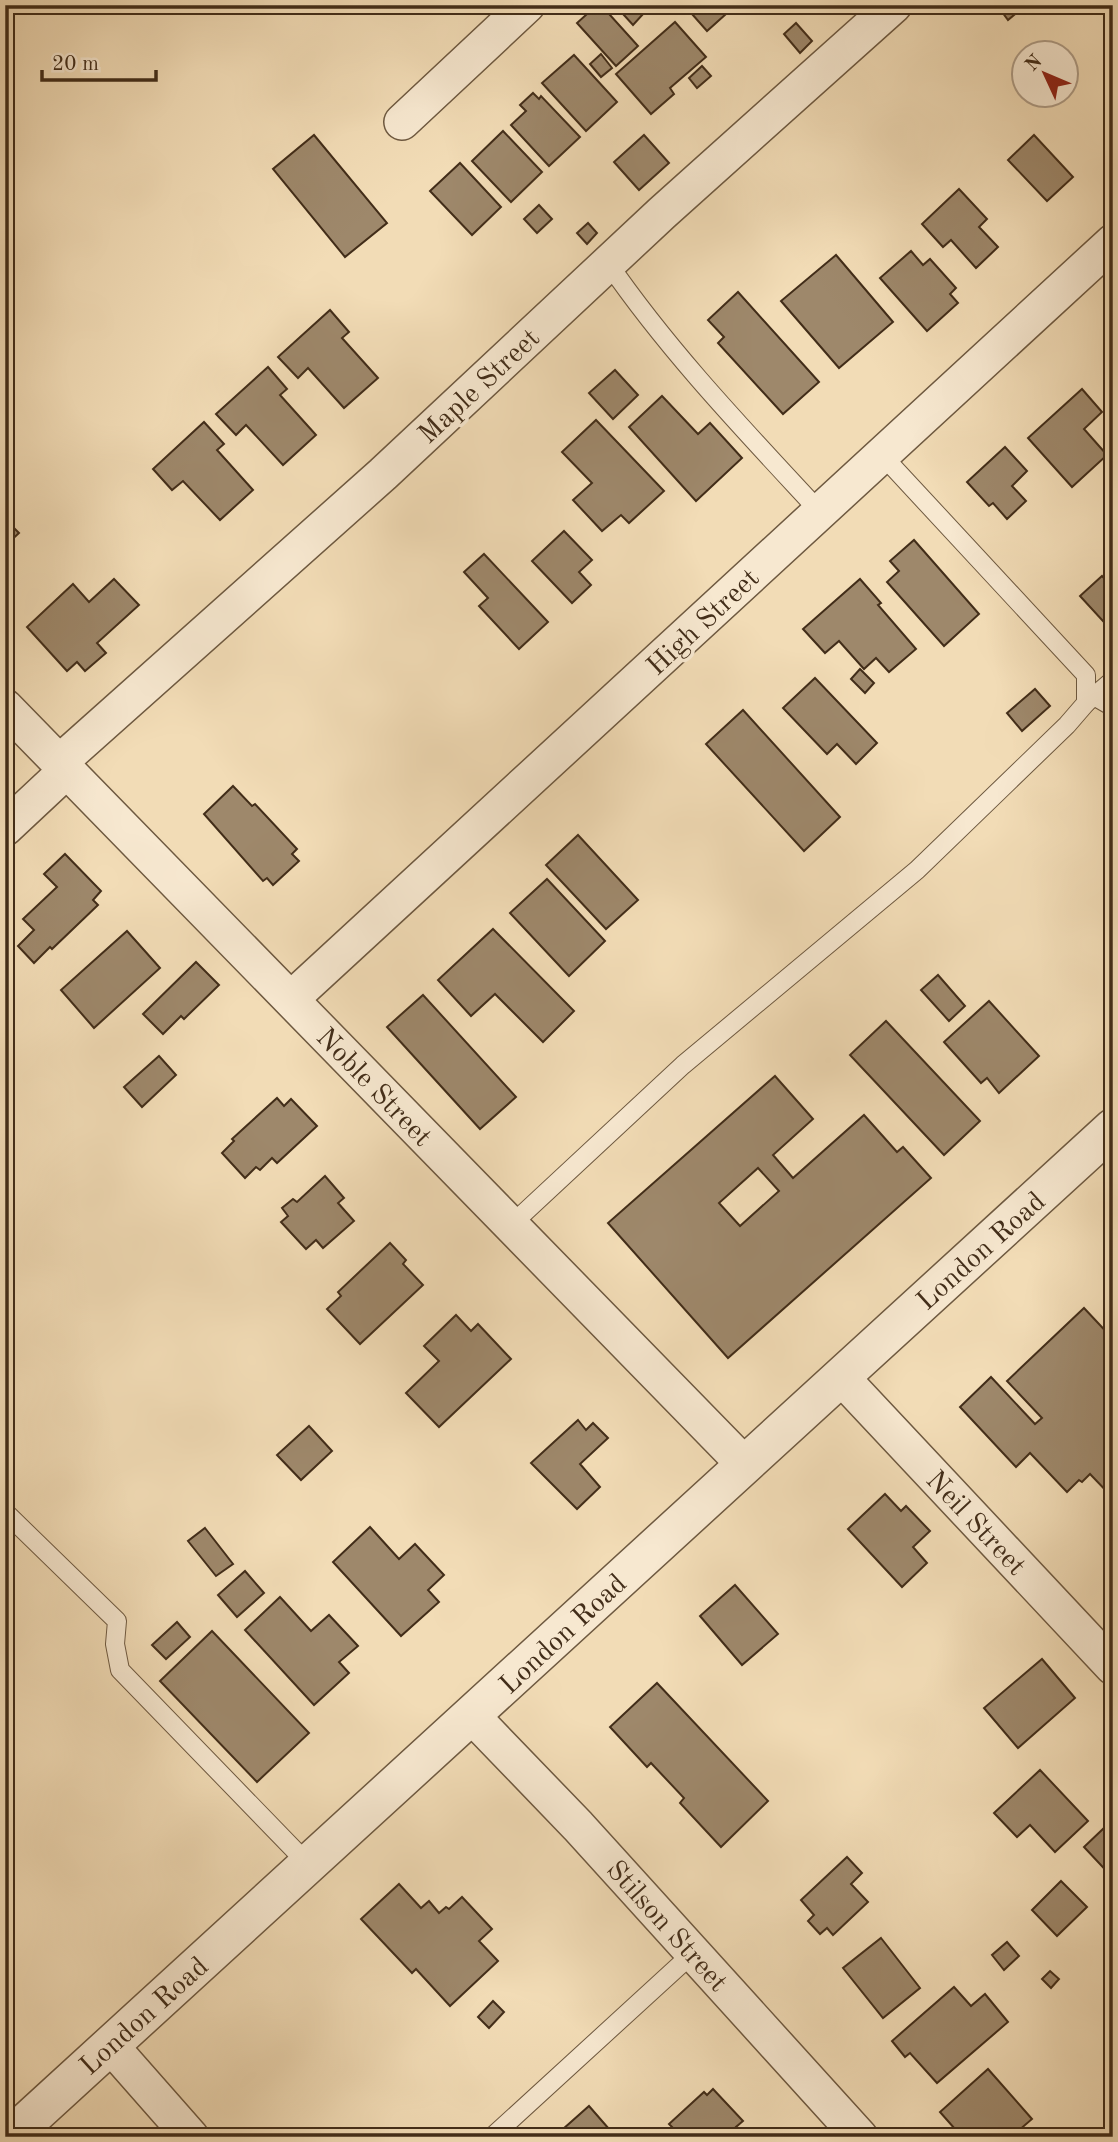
<svg xmlns="http://www.w3.org/2000/svg" width="1118" height="2142" font-family="'Old Standard TT',serif">
  <rect width="100%" height="100%" fill="#f2dcb6"/>
  <filter id="stains"><feTurbulence type="fractalNoise" baseFrequency=".00286" numOctaves="4"/><feColorMatrix values="0 0 0 0 .2 0 0 0 0 .09 0 0 0 0 .02 0 0 0 .5 -.17"/></filter>
  <radialGradient id="worn" r=".72"><stop offset=".6" stop-color="#630" stop-opacity="0"/><stop offset="1" stop-color="#630" stop-opacity=".3"/></radialGradient>
  <g fill="#9e886b" stroke="#422d19" stroke-width="2" fill-rule="evenodd">
    <polygon points="597,5 601,5 638,46 616,66 577,23"/>
    <polygon points="632,5 636,5 644,13 633,25 623,14"/>
    <polygon points="684,5 736,5 707,31"/>
    <polygon points="997,5 1026,5 1008,20"/>
    <polygon points="675,22 706,57 670,88 674,94 651,114 616,74"/>
    <polygon points="796,23 812,41 800,53 784,34"/>
    <polygon points="601,54 612,68 601,77 590,64"/>
    <polygon points="574,55 617,102 586,131 542,83"/>
    <polygon points="702,66 711,76 697,88 689,78"/>
    <polygon points="533,93 539,99 541,96 580,137 549,166 511,125 526,111 520,105"/>
    <polygon points="503,131 542,172 511,202 472,161"/>
    <polygon points="314,135 387,223 345,257 273,169"/>
    <polygon points="644,135 669,163 639,190 614,162"/>
    <polygon points="1034,135 1073,177 1047,201 1008,160"/>
    <polygon points="460,163 501,207 472,235 430,191"/>
    <polygon points="959,189 987,219 979,227 998,247 976,268 951,240 943,247 922,224"/>
    <polygon points="539,205 552,219 537,233 524,219"/>
    <polygon points="588,223 597,233 587,244 577,233"/>
    <polygon points="911,251 923,265 930,259 956,288 950,294 958,303 927,331 880,278"/>
    <polygon points="836,255 893,322 839,368 781,301"/>
    <polygon points="738,292 819,382 783,414 718,343 724,337 708,320"/>
    <polygon points="330,310 349,332 342,338 378,378 344,408 308,368 298,378 278,357"/>
    <polygon points="268,367 287,389 280,395 316,435 283,465 246,425 236,435 216,414"/>
    <polygon points="615,370 638,395 613,419 589,393"/>
    <polygon points="1082,389 1102,412 1084,429 1107,455 1072,487 1028,438"/>
    <polygon points="662,396 698,434 710,423 742,458 696,501 629,427"/>
    <polygon points="596,420 664,491 629,523 621,515 602,531 573,500 592,483 562,452"/>
    <polygon points="204,422 224,444 217,450 253,490 220,520 183,481 172,490 153,469"/>
    <polygon points="1005,447 1027,471 1012,486 1026,501 1007,519 993,503 989,506 967,482"/>
    <polygon points="5,519 19,533 5,546"/>
    <polygon points="564,531 592,560 579,572 591,585 572,603 532,561"/>
    <polygon points="914,540 979,614 944,646 887,582 899,571 890,561"/>
    <polygon points="484,554 548,622 519,649 479,606 488,598 464,572"/>
    <polygon points="1102,576 1113,588 1113,632 1080,596"/>
    <polygon points="114,579 139,605 97,643 106,653 85,671 77,662 67,671 27,627 73,584 89,602"/>
    <polygon points="860,579 881,603 878,605 916,649 889,672 876,658 864,669 839,641 825,653 803,629"/>
    <polygon points="860,669 874,683 865,693 851,679"/>
    <polygon points="815,678 877,743 856,764 837,744 827,754 783,708"/>
    <polygon points="1035,689 1050,706 1022,731 1007,713"/>
    <polygon points="743,710 840,817 804,851 706,744"/>
    <polygon points="233,786 252,806 255,804 297,849 292,854 299,861 273,885 267,878 263,881 204,814"/>
    <polygon points="578,835 638,900 606,929 546,865"/>
    <polygon points="65,854 101,891 93,900 98,905 52,949 50,947 34,963 18,946 34,930 23,919 57,887 44,874"/>
    <polygon points="547,879 605,941 569,976 510,913"/>
    <polygon points="493,929 574,1011 543,1042 495,994 471,1016 438,980"/>
    <polygon points="127,931 160,968 94,1028 61,990"/>
    <polygon points="196,962 219,985 184,1019 181,1016 163,1034 143,1014"/>
    <polygon points="938,975 965,1006 949,1021 921,990"/>
    <polygon points="423,995 516,1097 480,1129 387,1027"/>
    <polygon points="989,1001 1039,1056 999,1093 987,1078 981,1083 944,1042"/>
    <polygon points="886,1021 980,1121 944,1155 850,1055"/>
    <polygon points="159,1056 176,1075 142,1107 124,1087"/>
    <path d="M775 1076 813 1119 773 1155 793 1178 864 1115 897 1152 903 1147 931 1178 728 1358 608 1223ZM758 1168 779 1191 740 1226 719 1203Z"/>
    <polygon points="277,1098 284,1106 291,1099 317,1126 277,1163 272,1158 260,1170 256,1167 245,1178 222,1153 234,1141 232,1139"/>
    <polygon points="325,1176 344,1198 338,1203 354,1221 323,1248 316,1240 306,1249 281,1222 288,1216 282,1208 293,1199 297,1202"/>
    <polygon points="390,1243 406,1260 403,1264 423,1285 360,1344 327,1309 341,1296 338,1292"/>
    <polygon points="1084,1308 1113,1339 1113,1498 1090,1474 1082,1482 1079,1480 1067,1492 1030,1453 1016,1467 960,1407 991,1377 1035,1424 1042,1418 1007,1381"/>
    <polygon points="456,1315 471,1331 478,1324 511,1359 439,1427 406,1393 439,1361 424,1346"/>
    <polygon points="578,1420 586,1430 593,1423 608,1438 580,1464 600,1487 577,1509 531,1463"/>
    <polygon points="309,1426 332,1451 301,1480 277,1455"/>
    <polygon points="885,1494 901,1511 906,1506 930,1531 913,1547 927,1563 902,1587 848,1529"/>
    <polygon points="370,1527 399,1559 415,1544 444,1575 428,1590 439,1602 401,1636 333,1562"/>
    <polygon points="205,1528 233,1564 216,1576 188,1541"/>
    <polygon points="245,1571 264,1593 237,1617 218,1595"/>
    <polygon points="735,1585 778,1634 742,1665 700,1616"/>
    <polygon points="280,1597 311,1631 329,1615 358,1646 339,1662 349,1673 314,1705 245,1630"/>
    <polygon points="177,1622 190,1637 166,1659 152,1645"/>
    <polygon points="212,1631 309,1733 257,1782 160,1681"/>
    <polygon points="1042,1659 1075,1698 1018,1748 984,1708"/>
    <polygon points="657,1683 768,1801 721,1847 680,1803 684,1798 651,1763 647,1767 610,1727"/>
    <polygon points="1040,1770 1088,1821 1055,1852 1030,1825 1017,1837 994,1813"/>
    <polygon points="1104,1828 1113,1837 1113,1878 1084,1847"/>
    <polygon points="847,1857 862,1873 851,1884 868,1902 833,1935 827,1928 820,1934 808,1921 814,1915 801,1900"/>
    <polygon points="1061,1881 1087,1907 1057,1936 1032,1910"/>
    <polygon points="399,1884 421,1908 429,1901 439,1913 446,1907 449,1909 462,1897 492,1929 479,1941 498,1961 450,2006 416,1969 412,1973 361,1919"/>
    <polygon points="881,1938 920,1988 883,2018 843,1968"/>
    <polygon points="1007,1942 1019,1956 1004,1970 992,1955"/>
    <polygon points="1050,1971 1059,1979 1051,1988 1042,1979"/>
    <polygon points="954,1987 971,2006 985,1994 1008,2022 937,2083 910,2053 905,2057 892,2041"/>
    <polygon points="493,2001 504,2012 489,2028 478,2017"/>
    <polygon points="988,2069 1032,2119 1011,2137 962,2137 940,2112"/>
    <polygon points="713,2089 743,2121 736,2127 739,2131 733,2137 676,2137 679,2134 669,2124 704,2092 707,2095"/>
    <polygon points="589,2106 616,2137 554,2137"/>
  </g>
  <g fill="none" stroke-linecap="round" stroke-linejoin="round">
    <defs>
      <g id="service">
        <path d="M608 263C670 353 746 432 820 512"/>
        <polyline points="1094,696 1113,707"/>
        <polyline points="1086,703 1113,680"/>
        <polyline points="511,1225 683,1065 917,870 1067,725 1086,703 1086,675 882,455"/>
        <polyline points="5,1512 117,1621 115,1644 120,1670 308,1864"/>
        <polyline points="492,2137 693,1953"/>
      </g>
      <g id="minor">
        <polyline points="402,122 527,5"/>
        <polyline points="5,707 745,1465"/>
        <polyline points="60,762 383,474 662,213 894,5"/>
        <polyline points="5,828 67,770"/>
        <polyline points="291,999 1113,242"/>
        <polyline points="841,1377 1113,1667"/>
        <polyline points="472,1716 578,1826 860,2137"/>
        <polyline points="110,2045 191,2137"/>
      </g>
      <polyline id="tertiary" points="10,2137 1113,1128"/>
    </defs>
    <use href="#service" stroke="#6e5940" stroke-width="20"/>
    <use href="#minor" stroke="#6e5940" stroke-width="38"/>
    <use href="#tertiary" stroke="#6e5940" stroke-width="41"/>
    <use href="#service" stroke="#f7e8d0" stroke-width="18"/>
    <use href="#minor" stroke="#f7e8d0" stroke-width="35"/>
    <use href="#tertiary" stroke="#f7e8d0" stroke-width="38"/>
  </g>
  <g text-anchor="middle" stroke-width="7" stroke-linejoin="round" paint-order="stroke">
    <g font-size="28" fill="#422d19" stroke="#f7e8d0">
      <text transform="translate(478 385) rotate(-43)" y="10">Maple Street</text>
      <text transform="translate(702 621) rotate(-43)" y="10">High Street</text>
      <text transform="translate(375 1086) rotate(46)" y="10">Noble Street</text>
      <text transform="translate(980 1250) rotate(-42)" y="10">London Road</text>
      <text transform="translate(977 1522) rotate(47)" y="10">Neil Street</text>
      <text transform="translate(562 1633) rotate(-43)" y="10">London Road</text>
      <text transform="translate(668 1925) rotate(48)" y="10">Stilson Street</text>
      <text transform="translate(143 2015) rotate(-42)" y="10">London Road</text>
    </g>
  </g>
  <rect width="1118" height="2142" fill="none" stroke="#f2dcb6" stroke-width="28"/>
  <rect x="7" y="7" width="1104" height="2128" fill="none" stroke="#422d19" stroke-width="3.5"/>
  <rect x="14" y="14" width="1090" height="2114" fill="none" stroke="#422d19" stroke-width="2"/>
  <g transform="translate(1045 74) rotate(314)"><circle r="33" fill="#f7e8d0" stroke="#af9d87" stroke-width="2"/>
  <path d="M0-5L12 26L0 18L-12 26Z" fill="#8f2418"/>
  <text y="-10" font-size="19" font-weight="bold" text-anchor="middle" fill="#422d19">N</text>
  </g>
  <path d="M42 70v10h114v-10" fill="none" stroke="#422d19" stroke-width="3.5"/>
  <text x="52" y="70" font-size="21" fill="#422d19" stroke="#f7e8d0" stroke-width="5" paint-order="stroke">20 m</text>
  <rect width="100%" height="100%" filter="url(#stains)"/>
  <rect width="100%" height="100%" fill="url(#worn)"/>
</svg>
